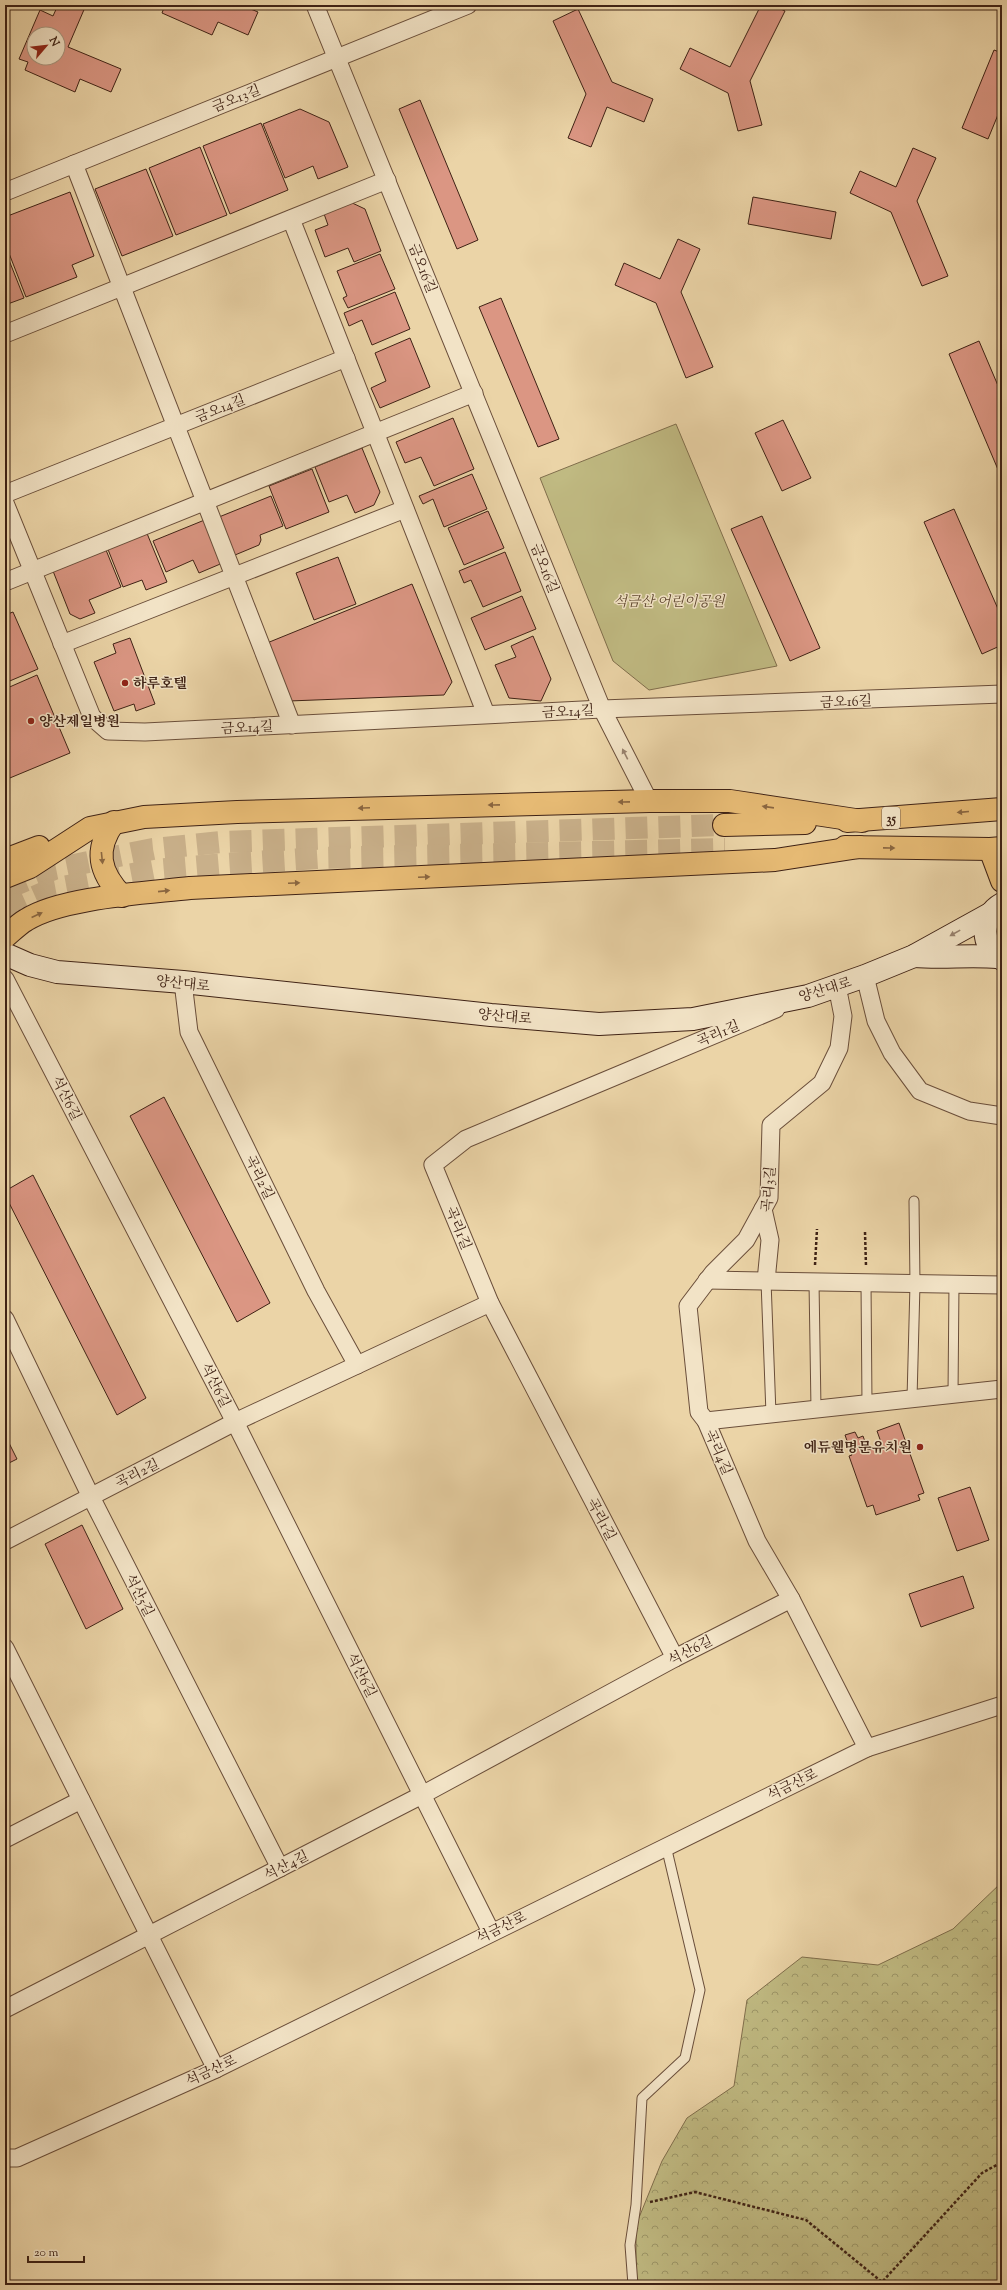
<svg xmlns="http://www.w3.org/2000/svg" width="1007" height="2290" font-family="'Sorts Mill Goudy','Noto Serif KR',serif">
  <defs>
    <pattern id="forest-crowns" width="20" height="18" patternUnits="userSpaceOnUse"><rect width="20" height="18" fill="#c0ba82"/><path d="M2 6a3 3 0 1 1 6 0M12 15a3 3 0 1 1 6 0" fill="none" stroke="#9d9769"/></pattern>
  </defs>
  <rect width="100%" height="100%" fill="#ebd4a7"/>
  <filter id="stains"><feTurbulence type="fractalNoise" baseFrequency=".005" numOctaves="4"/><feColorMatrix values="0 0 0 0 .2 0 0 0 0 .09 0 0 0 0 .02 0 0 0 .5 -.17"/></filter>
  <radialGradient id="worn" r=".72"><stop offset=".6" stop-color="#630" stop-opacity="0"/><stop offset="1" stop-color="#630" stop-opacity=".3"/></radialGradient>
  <polygon fill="#c0ba82" stroke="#806e4c" points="676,424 777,666 649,690 613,661 540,478"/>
  <polygon fill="url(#forest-crowns)" stroke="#806e4c" points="1002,1882 1002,2285 637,2285 636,2273 636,2225 662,2161 687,2118 734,2086 747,2000 802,1957 878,1965 953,1929"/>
  <g fill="#db9683" stroke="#3f2215" fill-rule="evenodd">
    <path d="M58 5H86L68 47 121 69 111 92 80 79 75 92 25 70 28 62 19 59 40 10 53 16ZM34 34H58V58H34Z"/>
    <polygon points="165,5 241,5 258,12 248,35 218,22 212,35 162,13"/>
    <polygon points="761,5 773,5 785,11 750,81 762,125 738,131 728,93 680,69 690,48 730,67"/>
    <polygon points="578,9 612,82 653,99 644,122 607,107 591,147 568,138 586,94 553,21"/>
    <polygon points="994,50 1002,53 1002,105 988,139 962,128"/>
    <polygon points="420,100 478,240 457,249 399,109"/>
    <polygon points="300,109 329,122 348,167 318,179 313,166 285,178 263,124"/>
    <polygon points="261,123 288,190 230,214 203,146"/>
    <polygon points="200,147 227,215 176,235 149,168"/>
    <polygon points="913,148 936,158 917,201 948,276 922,286 891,212 850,193 860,171 896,187"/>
    <polygon points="146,169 173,236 122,256 95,189"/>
    <polygon points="70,192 94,256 72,265 77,277 26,297 5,243 5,217"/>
    <polygon points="753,197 836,212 831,239 748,224"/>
    <polygon points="348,201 365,209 381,251 354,262 348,248 325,257 315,230 328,225 323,211"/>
    <polygon points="678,239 700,249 681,292 713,367 686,378 656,303 615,285 624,263 660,279"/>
    <polygon points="5,250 24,298 5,305"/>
    <polygon points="380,254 395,289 348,308 343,298 347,296 337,271"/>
    <polygon points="395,292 410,329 372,345 362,320 349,326 344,313"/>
    <polygon points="501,298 559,439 538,447 479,307"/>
    <polygon points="410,338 430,387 380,408 371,388 386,381 375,353"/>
    <polygon points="979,341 1002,395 1002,479 949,354"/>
    <polygon points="453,418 474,469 434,486 421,457 405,463 396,442"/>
    <polygon points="783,420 811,478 782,491 755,433"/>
    <polygon points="362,448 380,492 374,505 355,513 347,495 329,502 315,467"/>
    <polygon points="312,469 329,512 286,529 269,486"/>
    <polygon points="472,474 487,509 444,527 433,499 423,504 419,496"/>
    <polygon points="271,496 283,526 260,535 261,540 259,545 235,555 219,517"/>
    <polygon points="954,509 1002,618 1002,645 982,654 924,522"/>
    <polygon points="488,511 504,548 464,565 448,528"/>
    <polygon points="762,516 820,648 790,661 731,529"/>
    <polygon points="207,519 225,562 199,573 193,560 166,572 153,541"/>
    <polygon points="146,531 167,582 146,590 142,580 123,587 107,547"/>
    <polygon points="106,550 121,587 89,600 95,613 80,619 70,614 53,571"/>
    <polygon points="505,552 521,591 483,607 471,580 464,583 459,571"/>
    <polygon points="338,557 356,604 314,620 296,573"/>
    <polygon points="412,584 452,682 444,695 289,701 267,643"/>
    <polygon points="522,596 536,629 485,650 471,618"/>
    <polygon points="13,612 38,669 5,683 5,615"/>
    <polygon points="533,636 551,679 541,701 509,698 495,665 516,657 511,646"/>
    <polygon points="130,638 155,704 136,711 134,704 114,711 94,662 116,653 113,644"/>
    <polygon points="37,675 70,753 5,780 5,689"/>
    <polygon points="164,1097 270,1303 237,1322 130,1116"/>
    <polygon points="33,1175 146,1398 117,1415 5,1195 5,1191"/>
    <polygon points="899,1423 924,1493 918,1495 920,1500 876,1515 873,1505 867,1507 849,1456 852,1455 845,1435 855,1432 858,1438 863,1436 868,1450 882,1445 877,1431"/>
    <polygon points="5,1435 17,1459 5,1465"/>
    <polygon points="970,1487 989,1540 957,1551 938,1498"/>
    <polygon points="82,1525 123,1609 86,1629 45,1544"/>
    <polygon points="963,1576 974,1608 921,1627 909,1594"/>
  </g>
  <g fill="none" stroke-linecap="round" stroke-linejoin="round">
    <g stroke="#c9b08a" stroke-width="22" stroke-dasharray="22 11" stroke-linecap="butt">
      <polyline points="5,889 54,869 153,849 221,842 724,825"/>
      <polyline points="5,910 52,889 154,870 224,864 319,858 725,849"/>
    </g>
    <defs>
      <g id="lane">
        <polyline points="766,1281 771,1414"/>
        <polyline points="814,1282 816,1409"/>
        <polyline points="866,1283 867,1404"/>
        <polyline points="953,1394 954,1284"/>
        <polyline points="912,1399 915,1284 914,1201"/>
        <polyline points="633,2285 630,2245 636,2205 642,2098 685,2058 700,1990 666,1846"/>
      </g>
      <g id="street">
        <polyline points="315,5 602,709 649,801"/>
        <polyline points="74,164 292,725"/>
        <polyline points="5,192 468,5"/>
        <polyline points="291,219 486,714"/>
        <polyline points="5,334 387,180"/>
        <polyline points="5,494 346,358"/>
        <polyline points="5,503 92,717 108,731 145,732 602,709 1002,694"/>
        <polyline points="5,582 474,393"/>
        <polyline points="62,644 405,509"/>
        <polyline points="865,976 876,1021 892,1053 920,1091 969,1111 1002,1116"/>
        <polyline points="5,979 235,1422 491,1932"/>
        <polyline points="183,982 189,1032 316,1291 357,1365"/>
        <polyline points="837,986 843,1016 839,1048 822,1083 771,1125 769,1198 746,1240 713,1273 688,1306 699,1412 706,1421 757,1541 791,1599 867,1748"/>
        <polyline points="763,1209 770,1240 766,1281"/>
        <polyline points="707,1280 1002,1285"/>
        <polyline points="5,1319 91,1497 280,1868"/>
        <polyline points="706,1421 1002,1389"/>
        <polyline points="5,1541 235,1422 490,1303"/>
        <polyline points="5,1648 216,2069"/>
        <polyline points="675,1658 490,1303 433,1165 466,1139 776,1009"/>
        <polyline points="5,1839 81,1800"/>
        <polyline points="5,2009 422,1795 675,1658 791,1599"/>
        <polyline points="5,2158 17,2158 216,2069 867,1748 1002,1705"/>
      </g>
      <g id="secondary">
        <path d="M1002 904C980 916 980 947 1002 959"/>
        <polyline points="5,954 30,965 57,972 183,982 491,1015 599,1024 693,1019 808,996 865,976 914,956 990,914"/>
        <path d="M914 956C942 958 970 955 998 957"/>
      </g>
      <g id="primary">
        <polyline points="847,821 1002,809"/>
        <path d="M114 822C94 850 99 872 122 896"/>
        <polyline points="724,825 805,823"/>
        <polyline points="845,847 990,849 1002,848"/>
        <polyline points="990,849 1002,881"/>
        <polyline points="5,860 39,847"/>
        <polyline points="5,877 30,867 90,828 144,817 237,812 427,807 649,801 730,801 862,821"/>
        <path d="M5 937C12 931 19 924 26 920 62 897 147 893 190 888L775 860 859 847"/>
      </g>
    </defs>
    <use href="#lane" stroke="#6a4e3a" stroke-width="11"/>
    <use href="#street" stroke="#6a4e3a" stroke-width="19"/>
    <use href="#secondary" stroke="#3f2215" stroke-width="24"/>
    <use href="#primary" stroke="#3f2215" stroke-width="24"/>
    <g stroke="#3f2215" stroke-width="2.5" stroke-dasharray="3 2" stroke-linecap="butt">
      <polyline points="865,1232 866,1266"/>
      <polyline points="815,1265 817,1229"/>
      <polyline points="650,2202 695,2192 806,2220 882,2282 982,2173 1002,2162"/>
    </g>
    <use href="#lane" stroke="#f2e3c6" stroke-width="9"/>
    <use href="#street" stroke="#f2e3c6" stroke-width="17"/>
    <use href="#secondary" stroke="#f2e3c6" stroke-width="22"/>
    <use href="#primary" stroke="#e6ba74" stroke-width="22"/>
  </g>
  <defs><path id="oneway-solid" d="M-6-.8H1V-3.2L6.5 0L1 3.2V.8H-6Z"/></defs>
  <g fill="#98826e">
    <use href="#oneway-solid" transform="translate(625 754) rotate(-117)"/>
    <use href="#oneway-solid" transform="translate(955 933) rotate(151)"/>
  </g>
  <g fill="#8a6640">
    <use href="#oneway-solid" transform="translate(624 802) rotate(179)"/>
    <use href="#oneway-solid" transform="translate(494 805) rotate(179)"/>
    <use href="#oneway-solid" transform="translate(768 807) rotate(-172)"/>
    <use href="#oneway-solid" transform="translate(364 808) rotate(178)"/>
    <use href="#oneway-solid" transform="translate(963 812) rotate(175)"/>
    <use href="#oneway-solid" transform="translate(889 848) rotate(1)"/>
    <use href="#oneway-solid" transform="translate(102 858) rotate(84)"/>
    <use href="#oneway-solid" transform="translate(424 877) rotate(-3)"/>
    <use href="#oneway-solid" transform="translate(294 883) rotate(-3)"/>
    <use href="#oneway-solid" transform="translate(164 891) rotate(-6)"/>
    <use href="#oneway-solid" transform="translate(37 915) rotate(-25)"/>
  </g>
  <g fill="#8f2418" stroke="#f2e3c6" stroke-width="1.5">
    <circle cx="125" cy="683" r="4"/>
    <circle cx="31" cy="721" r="4"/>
    <circle cx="920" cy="1447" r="4"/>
  </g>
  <g text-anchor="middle" stroke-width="3" stroke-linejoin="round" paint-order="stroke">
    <rect fill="#f2e3c6" stroke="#755c4a" stroke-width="1" x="882" y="807" width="18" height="22" rx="3"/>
    <g font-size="13" font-weight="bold" fill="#3f2215">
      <text x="891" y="823">35</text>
    </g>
    <g font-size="14" fill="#3f2215" stroke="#f2e3c6">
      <text transform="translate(236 98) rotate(-22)" y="5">금오13길</text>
      <text transform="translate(423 268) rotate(68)" y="5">금오16길</text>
      <text transform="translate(220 408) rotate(-22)" y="5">금오14길</text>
      <text transform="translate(545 568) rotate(68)" y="5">금오16길</text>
      <text transform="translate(846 701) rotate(-2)" y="5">금오16길</text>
      <text transform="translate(568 711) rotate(-3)" y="5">금오14길</text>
      <text transform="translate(247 727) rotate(-3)" y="5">금오14길</text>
      <text transform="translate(183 983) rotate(6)" y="5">양산대로</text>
      <text transform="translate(825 989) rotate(-17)" y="5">양산대로</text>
      <text transform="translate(505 1016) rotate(5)" y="5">양산대로</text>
      <text transform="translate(718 1033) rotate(-23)" y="5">곡리1길</text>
      <text transform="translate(67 1098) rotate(63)" y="5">석산6길</text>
      <text transform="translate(260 1177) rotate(64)" y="5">곡리2길</text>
      <text transform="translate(768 1189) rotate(-85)" y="5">곡리3길</text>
      <text transform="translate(459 1228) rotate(68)" y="5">곡리1길</text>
      <text transform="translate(216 1385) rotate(63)" y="5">석산6길</text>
      <text transform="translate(719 1452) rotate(67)" y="5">곡리4길</text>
      <text transform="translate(137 1473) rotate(-27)" y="5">곡리2길</text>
      <text transform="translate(602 1519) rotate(62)" y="5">곡리1길</text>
      <text transform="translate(140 1595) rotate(63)" y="5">석산5길</text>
      <text transform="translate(690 1650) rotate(-27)" y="5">석산6길</text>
      <text transform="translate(362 1675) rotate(63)" y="5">석산6길</text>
      <text transform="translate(792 1784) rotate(-26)" y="5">석금산로</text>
      <text transform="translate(286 1865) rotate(-27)" y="5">석산4길</text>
      <text transform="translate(501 1927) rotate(-26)" y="5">석금산로</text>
      <text transform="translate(211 2070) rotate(-25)" y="5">석금산로</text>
    </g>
    <g font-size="14" font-style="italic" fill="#5f4830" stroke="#f2e3c6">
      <text x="669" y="606">석금산 어린이공원</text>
    </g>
    <g font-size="14" font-weight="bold" fill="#3f2215" stroke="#f2e3c6" text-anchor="start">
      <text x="133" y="688">하루호텔</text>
      <text x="39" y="726">양산제일병원</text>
      <text x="912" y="1452" text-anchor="end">에듀웰명문유치원</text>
    </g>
  </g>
  <rect width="1007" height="2290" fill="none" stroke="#ebd4a7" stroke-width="20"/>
  <rect x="6" y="6" width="995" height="2278" fill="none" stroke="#3f2215" stroke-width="2"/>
  <rect x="10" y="10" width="987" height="2270" fill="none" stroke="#3f2215"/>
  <g transform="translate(46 46) rotate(62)"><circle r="19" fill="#f2e3c6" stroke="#aa967f"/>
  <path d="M0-3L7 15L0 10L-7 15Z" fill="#8f2418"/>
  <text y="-6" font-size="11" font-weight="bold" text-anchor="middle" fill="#3f2215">N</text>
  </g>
  <path d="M28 2256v6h56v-6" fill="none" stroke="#3f2215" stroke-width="2"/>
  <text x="34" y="2256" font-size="12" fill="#3f2215" stroke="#f2e3c6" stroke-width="3" paint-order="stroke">20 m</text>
  <rect width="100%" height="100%" filter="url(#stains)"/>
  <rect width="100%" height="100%" fill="url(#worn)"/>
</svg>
